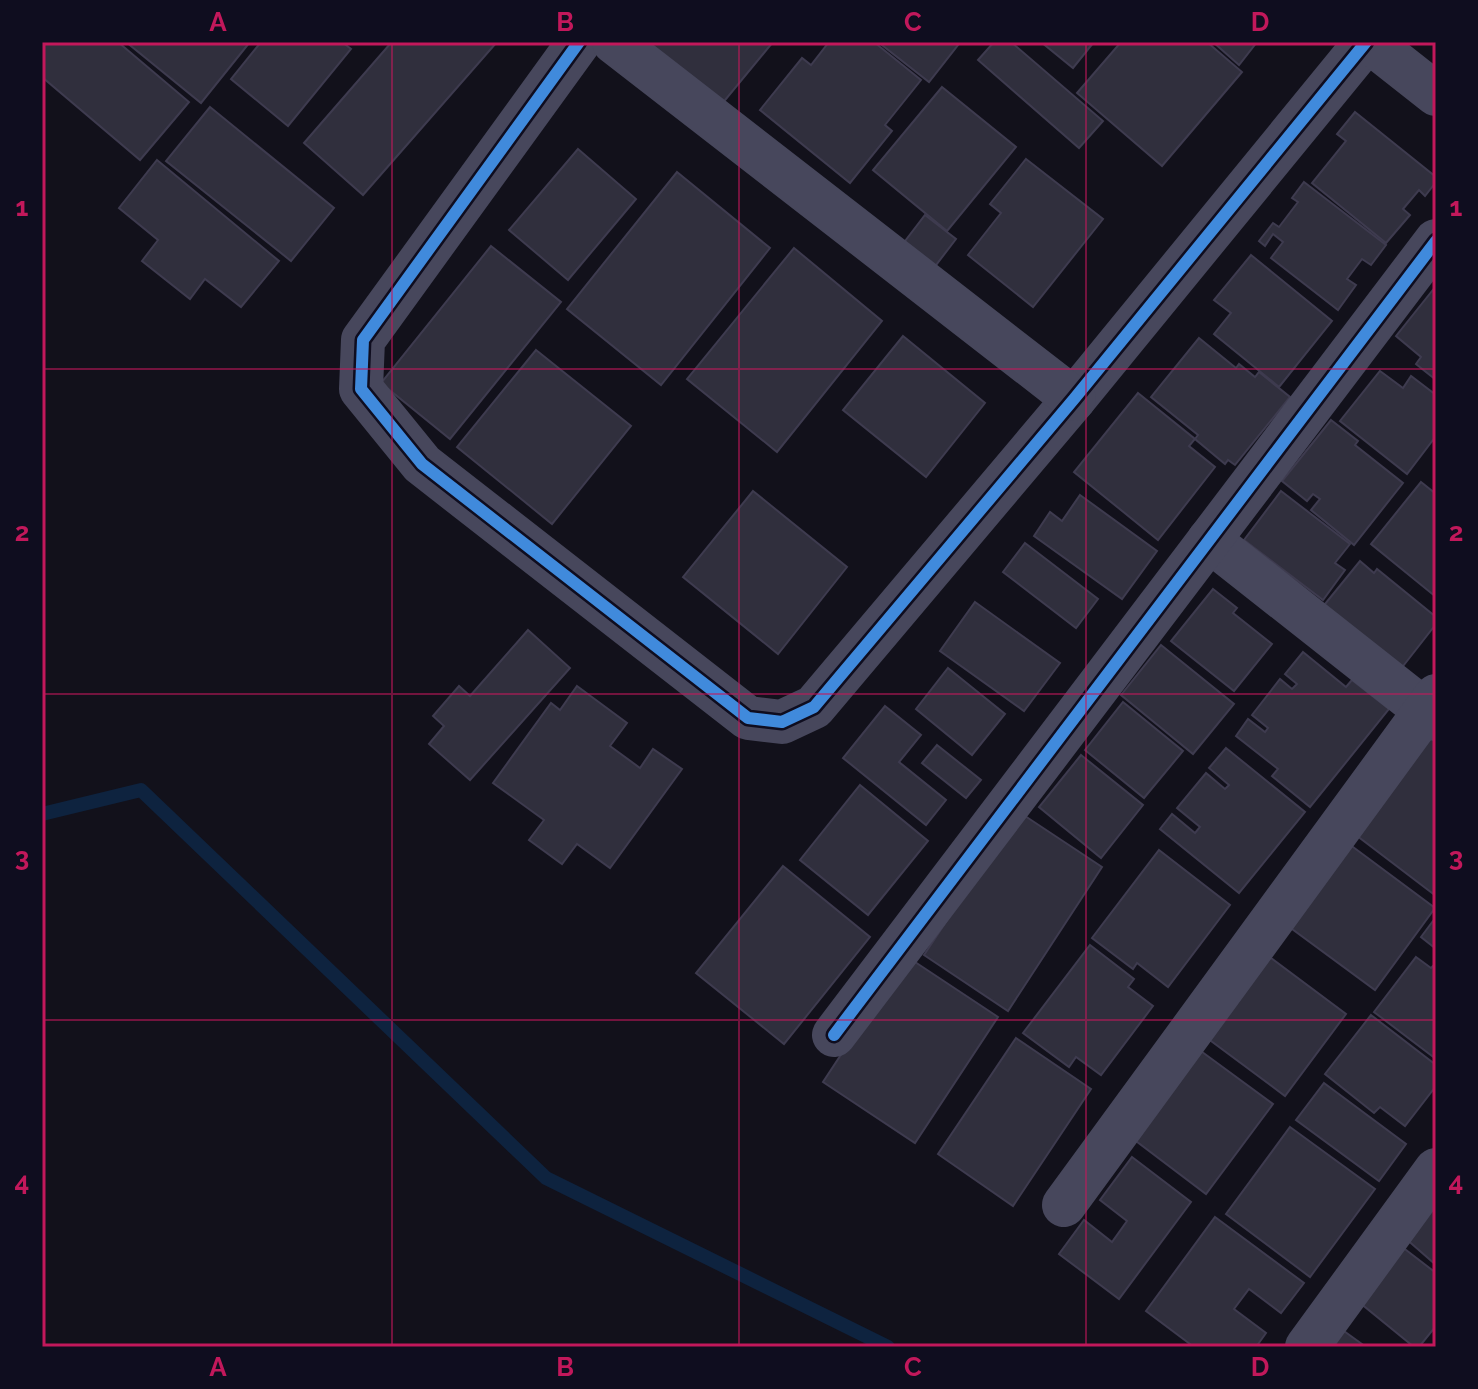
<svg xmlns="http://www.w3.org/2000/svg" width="1478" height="1389" font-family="Raleway,sans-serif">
  <rect width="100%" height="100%" fill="#12111b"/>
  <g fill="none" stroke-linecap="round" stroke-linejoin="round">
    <polyline stroke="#0e233f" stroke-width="14" points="42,814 141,790 546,1178 888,1347"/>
  </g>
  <g fill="#302f3d" stroke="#3e3b4f" stroke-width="2">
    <polygon points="42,42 118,42 189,102 140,160 42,77"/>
    <polygon points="126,42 250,42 201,103"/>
    <polygon points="261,42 342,42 351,49 288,126 231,79"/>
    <polygon points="388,42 497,42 363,195 304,143 390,44"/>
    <polygon points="645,42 773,42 721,105"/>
    <polygon points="829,42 874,42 921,80 885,125 892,131 850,183 760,110 802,58 811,65"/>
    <polygon points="878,42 955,42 958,45 929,82"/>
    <polygon points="994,42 1011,42 1103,121 1079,148 978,60"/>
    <polygon points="1041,42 1094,42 1073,68"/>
    <polygon points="1121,42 1207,42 1242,72 1162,166 1077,93"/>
    <polygon points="1213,42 1257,42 1239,65"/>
    <polygon points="942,87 1016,147 947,231 873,170"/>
    <polygon points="210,107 334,208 291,261 166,161"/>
    <polygon points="1355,112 1436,177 1436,182 1425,196 1419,190 1403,209 1410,215 1386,243 1312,183 1346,141 1337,134"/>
    <polygon points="578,149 636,199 568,280 509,230"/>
    <polygon points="1026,159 1103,219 1033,307 968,255 1001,213 990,204"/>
    <polygon points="157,160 279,261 241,307 205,279 190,299 142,261 158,240 119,208"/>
    <polygon points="677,172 770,248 661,385 567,309"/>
    <polygon points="1304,182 1386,245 1371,265 1362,259 1347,279 1356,285 1338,310 1271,258 1283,242 1273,234 1265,246 1259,241 1273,223 1279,227 1298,202 1292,198"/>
    <polygon points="925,215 956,239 933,269 902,245"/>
    <polygon points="491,246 561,302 450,439 381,383"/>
    <polygon points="794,248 882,321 777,452 687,379"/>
    <polygon points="1251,255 1332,321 1279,387 1214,334 1231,313 1214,300"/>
    <polygon points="1436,286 1436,380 1416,364 1421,357 1396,336"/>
    <polygon points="903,336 985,403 926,477 843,410"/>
    <polygon points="1199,338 1236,368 1239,364 1255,377 1259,372 1290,397 1235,465 1228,460 1225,464 1195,439 1198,435 1151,397"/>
    <polygon points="536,350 631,426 552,524 457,447"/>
    <polygon points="1380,371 1403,388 1411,376 1436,395 1436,436 1407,474 1340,421"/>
    <polygon points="1138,393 1195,439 1189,446 1215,467 1158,540 1074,472"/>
    <polygon points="1331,420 1358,441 1355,445 1403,483 1354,545 1311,510 1320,499 1313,494 1307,501 1282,481"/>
    <polygon points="1421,482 1436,494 1436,597 1371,544"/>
    <polygon points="753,491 847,567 778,654 683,577"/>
    <polygon points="1281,491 1350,544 1335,563 1345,570 1323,600 1244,540"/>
    <polygon points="1080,495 1157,551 1122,599 1034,536 1050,512 1062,521"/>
    <polygon points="1025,543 1098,599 1076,628 1003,572"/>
    <polygon points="1360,561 1374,573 1377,569 1436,617 1436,624 1400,670 1316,615"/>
    <polygon points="1213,589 1237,608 1233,613 1272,644 1234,691 1171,641"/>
    <polygon points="975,602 1060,663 1024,711 940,651"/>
    <polygon points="528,630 570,668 470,780 429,744 444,726 433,716 459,686 470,696"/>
    <polygon points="1161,645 1234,704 1193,754 1121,695"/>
    <polygon points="1303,652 1346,687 1352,680 1389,709 1310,807 1272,776 1278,769 1236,736 1248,719 1265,732 1268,728 1252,715 1280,679 1292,689 1297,684 1285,674"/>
    <polygon points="948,668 1005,714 972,755 916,709"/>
    <polygon points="577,686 627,723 610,746 640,768 653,749 682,769 610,868 577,844 562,864 529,840 544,820 493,783 551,703 560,710"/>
    <polygon points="1123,702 1183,751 1144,798 1085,750"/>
    <polygon points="885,706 921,735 899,762 946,800 926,825 843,758"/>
    <polygon points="1427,735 1436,742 1436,896 1352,832"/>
    <polygon points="937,745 981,780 966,798 922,763"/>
    <polygon points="1226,748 1305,812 1239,893 1160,829 1172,814 1195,833 1200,827 1177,808 1206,773 1225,789 1229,785 1209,768"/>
    <polygon points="1081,755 1143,805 1101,858 1039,807"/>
    <polygon points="860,785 928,841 868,915 800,860"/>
    <polygon points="1019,812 1102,867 1008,1011 924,955"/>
    <polygon points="1349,844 1435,908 1375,990 1288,926"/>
    <polygon points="1159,850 1230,905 1168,987 1137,963 1133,969 1092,938"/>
    <polygon points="783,866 870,937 784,1044 696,973"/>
    <polygon points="1436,917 1436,949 1421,937"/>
    <polygon points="1090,945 1134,979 1128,987 1153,1006 1101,1075 1076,1057 1069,1067 1023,1033"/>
    <polygon points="1263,952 1346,1014 1285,1096 1203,1035"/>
    <polygon points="906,956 998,1017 915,1143 823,1082"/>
    <polygon points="1416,957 1431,968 1436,963 1436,1059 1374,1012"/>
    <polygon points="1371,1015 1436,1065 1436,1086 1405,1126 1380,1107 1374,1113 1325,1074"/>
    <polygon points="1016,1038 1091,1089 1013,1206 938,1154"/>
    <polygon points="1194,1046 1273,1104 1206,1194 1128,1135"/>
    <polygon points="1324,1083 1406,1144 1379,1181 1296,1120"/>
    <polygon points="1290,1127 1375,1189 1310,1277 1226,1214"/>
    <polygon points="1132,1157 1191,1202 1119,1299 1059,1254 1084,1220 1112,1242 1127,1221 1100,1200"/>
    <polygon points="1436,1187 1436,1265 1397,1231"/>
    <polygon points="1215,1217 1304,1283 1281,1313 1249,1289 1234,1309 1266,1333 1256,1347 1194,1347 1146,1311"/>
    <polygon points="1397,1243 1436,1273 1436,1326 1419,1347 1414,1347 1354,1298"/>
    <polygon points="1337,1326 1366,1347 1322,1347"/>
  </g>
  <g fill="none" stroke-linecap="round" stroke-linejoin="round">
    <g stroke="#47475c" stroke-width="44">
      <polyline points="579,42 363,340 361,389 422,464 748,718 782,722 814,707 1074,399 1366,42"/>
      <polyline points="614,42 1074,399"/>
      <polyline points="1370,42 1436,94"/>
      <polyline points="1209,540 1436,719"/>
      <polyline points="834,1035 1436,241"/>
      <polyline points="1064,1205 1436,696"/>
      <polyline points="1307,1347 1436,1170"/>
    </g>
    <defs>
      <g id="cycleway">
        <polyline points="579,42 363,340 361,389 422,464 748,718 782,722 814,707 1074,399 1366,42"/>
        <polyline points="834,1035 1436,241"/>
      </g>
    </defs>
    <use href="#cycleway" stroke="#0f0d1f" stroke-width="17"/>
    <use href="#cycleway" stroke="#408adc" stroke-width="12"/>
  </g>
  <path fill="none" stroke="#c2185b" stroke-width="2" stroke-opacity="0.55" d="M392 42V1347M739 42V1347M1086 42V1347M42 369H1436M42 694H1436M42 1020H1436"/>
  <rect width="1478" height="1389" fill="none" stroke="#0f0d1f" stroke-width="88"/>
  <rect x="44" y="44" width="1390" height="1301" fill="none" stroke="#c2185b" stroke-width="3"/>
  <g font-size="26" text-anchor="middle" font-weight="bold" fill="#c2185b">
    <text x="218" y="31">A</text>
    <text x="565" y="31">B</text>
    <text x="913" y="31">C</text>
    <text x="1260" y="31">D</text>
    <text x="22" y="216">1</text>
    <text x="1456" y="216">1</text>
    <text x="22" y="541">2</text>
    <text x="1456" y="541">2</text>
    <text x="22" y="866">3</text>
    <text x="1456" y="866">3</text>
    <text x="22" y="1191">4</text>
    <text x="1456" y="1191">4</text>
    <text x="218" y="1376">A</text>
    <text x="565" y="1376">B</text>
    <text x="913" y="1376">C</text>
    <text x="1260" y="1376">D</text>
  </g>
</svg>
